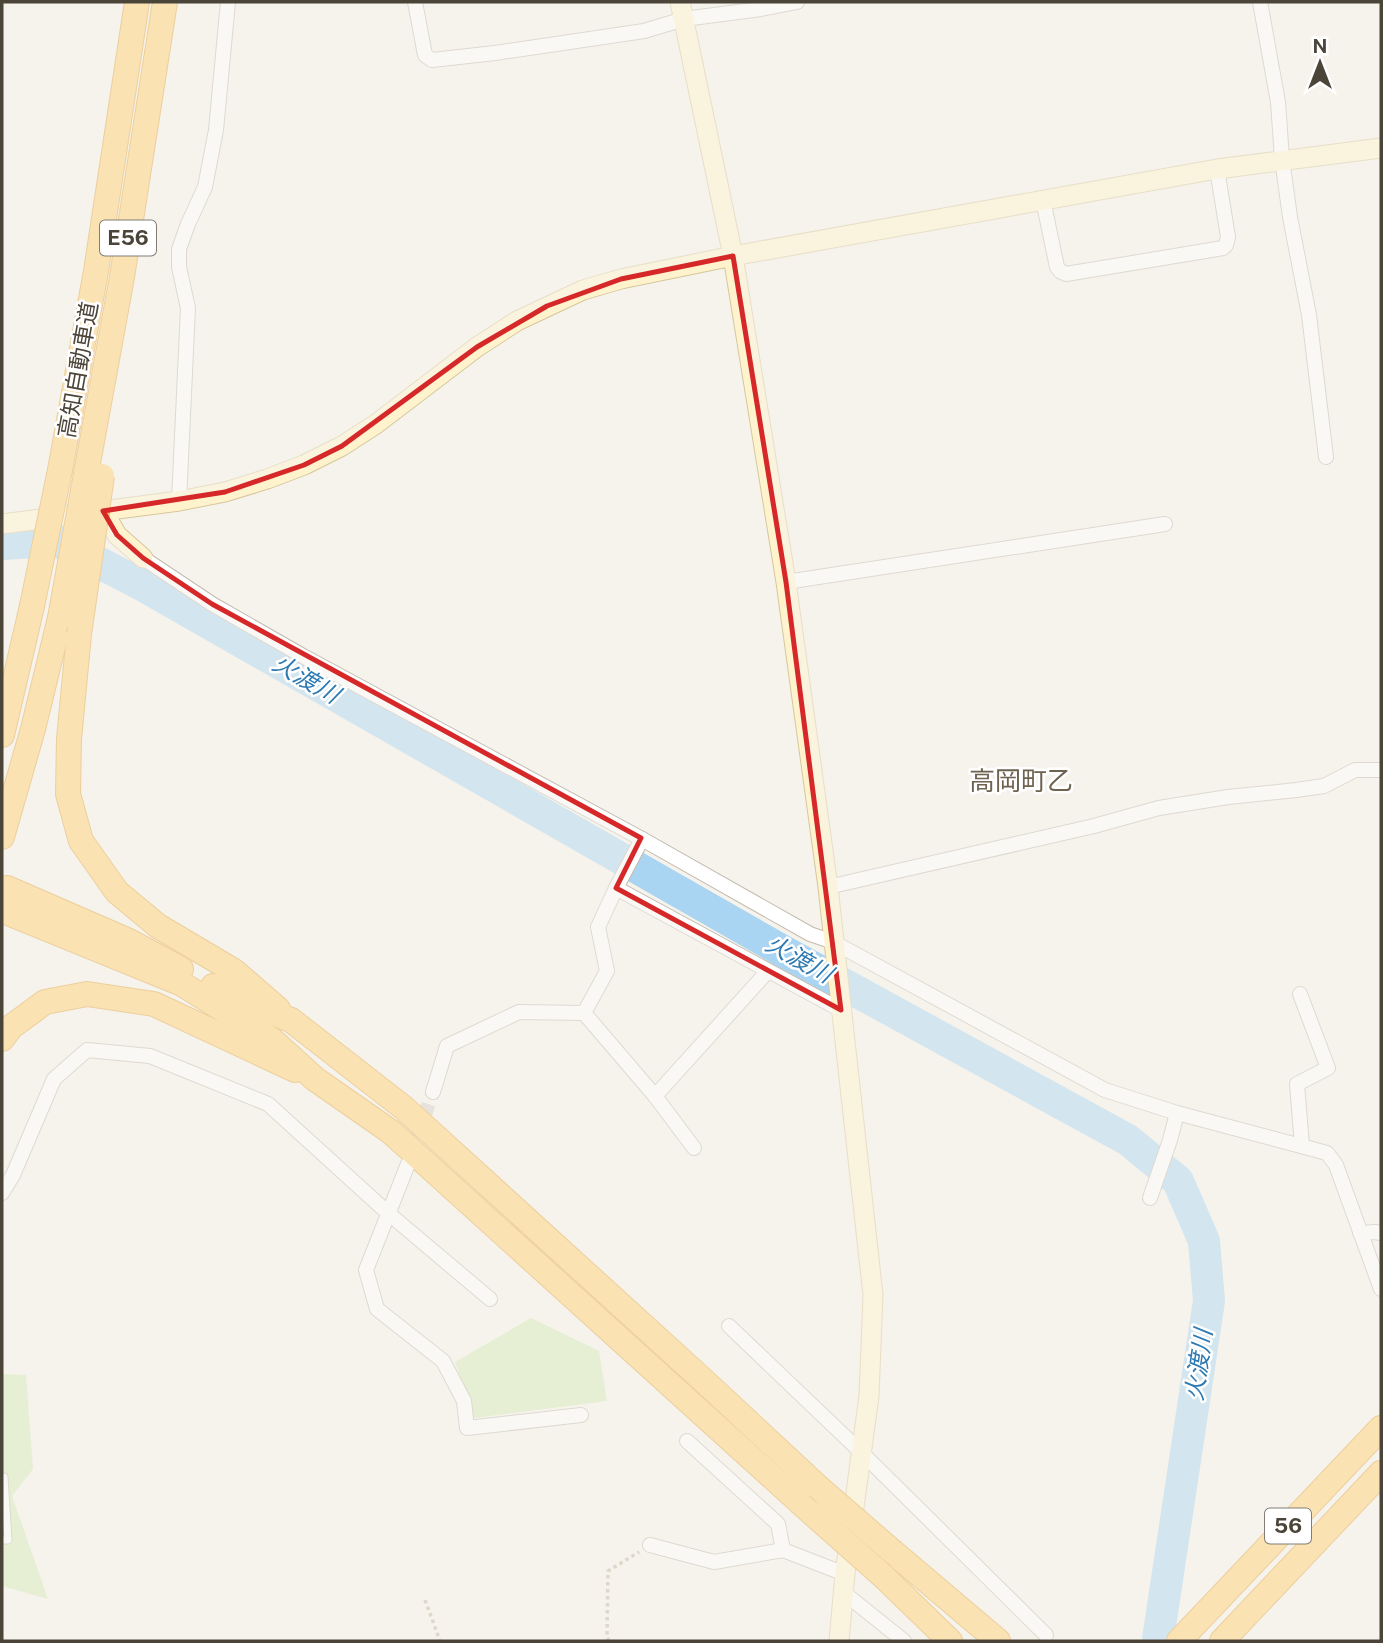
<svg xmlns="http://www.w3.org/2000/svg" width="1383" height="1643" font-family="'Public Sans','Noto Sans JP',sans-serif">
  <rect width="100%" height="100%" fill="#f6f3ec"/>
  <g fill="#d2eab5">
    <polygon points="531,1318 599,1351 607,1401 474,1418 455,1362"/>
    <polygon points="2,1374 26,1375 33,1469 12,1496 48,1599 2,1586"/>
  </g>
  <g fill="none" stroke-linecap="round" stroke-linejoin="round">
    <g stroke="#a9d4f2" stroke-width="32">
      <polyline points="38,531 144,586 781,950 1128,1140 1178,1181 1204,1241 1209,1301 1158,1639"/>
      <polyline points="2,544 55,541"/>
    </g>
    <polyline stroke="#d4d0c8" stroke-width="14" stroke-dasharray="14 7" stroke-linecap="butt" points="410,1157 433,1092"/>
    <defs>
      <polyline id="lane" points="2,1477 4,1477 8,1540 2,1540"/>
      <g id="street">
        <polyline points="415,2 425,55 432,60 495,53 644,31 684,19 761,9 797,2"/>
        <polyline points="1260,2 1278,102 1282,159 1290,217 1309,315 1326,457"/>
        <polyline points="1043,200 1057,267 1060,271 1066,274 1223,248 1226,245 1228,237 1217,169"/>
        <polyline points="179,501 188,308 179,267 179,249 188,224 205,187 216,130 228,2"/>
        <polyline points="143,558 212,604 303,656 642,839 810,934 833,942 1105,1090 1177,1113 1327,1153 1336,1165 1381,1289"/>
        <polyline points="786,582 1165,524"/>
        <polyline points="642,839 616,888 841,1010"/>
        <polyline points="828,887 1094,826 1159,808 1228,797 1296,790 1324,786 1355,770 1381,770"/>
        <polyline points="616,888 598,927 607,971 584,1013 655,1096 768,971"/>
        <polyline points="1300,994 1328,1068 1297,1084 1302,1146"/>
        <polyline points="433,1092 447,1046 519,1012 584,1013"/>
        <polyline points="655,1096 694,1148"/>
        <polyline points="408,1164 366,1270 377,1309 443,1361 464,1401 467,1428 581,1415"/>
        <polyline points="2,1193 13,1175 54,1079 87,1050 150,1056 268,1104 388,1213 490,1299"/>
        <polyline points="1150,1198 1170,1140 1177,1113"/>
        <polyline points="1360,1233 1375,1232 1381,1233"/>
        <polyline points="729,1326 861,1452 1046,1635"/>
        <polyline points="687,1441 778,1524 783,1550 845,1574"/>
        <polyline points="650,1545 714,1562 783,1550"/>
        <polyline points="844,1593 904,1641"/>
      </g>
      <g id="secondary">
        <polyline points="680,2 733,256 786,582 828,887 873,1295 869,1396 845,1574 839,1641"/>
        <polyline points="103,511 117,535 143,558"/>
        <polyline points="2,524 179,501 225,492 267,479 304,465 342,446 376,424 477,347 517,321 583,290 621,279 733,256 1217,169 1381,148"/>
      </g>
      <g id="highway">
        <polyline points="60,470 96,271 137,2"/>
        <polyline points="86,474 122,277 165,2"/>
        <polyline points="79,634 69,739 68,794 81,841 117,892 158,926 234,971 278,1009"/>
        <polyline points="2,735 32,606"/>
        <polyline points="2,837 33,729 60,618"/>
        <polyline points="7,888 129,941 181,969"/>
        <polyline points="3,911 182,984 272,1040 315,1079 391,1132 813,1514"/>
        <polyline points="213,986 238,1000 291,1020 404,1108 703,1380 818,1487"/>
        <polyline points="2,1039 11,1027 45,1002 87,994 154,1004 295,1070"/>
        <polyline points="893,1552 998,1641"/>
        <polyline points="883,1576 950,1641"/>
        <polyline points="1179,1641 1381,1428"/>
        <polyline points="1222,1641 1381,1473"/>
      </g>
    </defs>
    <use href="#lane" stroke="#c2bbae" stroke-width="9"/>
    <use href="#street" stroke="#c2bbae" stroke-width="16"/>
    <use href="#secondary" stroke="#d6c79b" stroke-width="21"/>
    <use href="#highway" stroke="#e0a43c" stroke-width="26"/>
    <g stroke="#c4b79f" stroke-width="3.5" stroke-dasharray="3.5 3.5" stroke-linecap="butt">
      <polyline points="425,1600 440,1641"/>
      <polyline points="609,1641 607,1637 608,1571 639,1552"/>
    </g>
    <use href="#lane" stroke="#fff" stroke-width="7"/>
    <use href="#street" stroke="#fff" stroke-width="14"/>
    <use href="#secondary" stroke="#fff3cd" stroke-width="19"/>
    <use href="#highway" stroke="#ffcf6e" stroke-width="24"/>
    <defs>
      <g id="highway-bridge">
        <polyline points="32,606 60,470"/>
        <polyline points="60,618 86,474"/>
        <polyline points="79,634 102,476"/>
        <polyline points="818,1487 893,1552"/>
        <polyline points="813,1514 883,1576"/>
      </g>
    </defs>
    <use href="#highway-bridge" stroke="#e0a43c" stroke-width="26" stroke-linecap="butt"/>
    <use href="#highway-bridge" stroke="#ffcf6e" stroke-width="24"/>
  </g>
  <path d="M0 0H1383V1643H0ZM733 256 786 582 841 1010 616 888 641 838 212 604 143 558 117 535 103 511 225 492 304 465 342 446 477 347 547 306 621 279Z" fill="#f6f3ec" fill-opacity=".55" fill-rule="evenodd"/>
  <path fill="none" stroke="#d62828" stroke-width="5" stroke-linejoin="round" d="M733 256 786 582 841 1010 616 888 641 838 212 604 143 558 117 535 103 511 225 492 304 465 342 446 477 347 547 306 621 279Z"/>
  <g text-anchor="middle" stroke-width="5" stroke-linejoin="round" paint-order="stroke">
    <g fill="#fff" stroke="#817c74" stroke-width="2">
      <rect x="100" y="220.5" width="56" height="35" rx="5"/>
      <rect x="1265" y="1508.5" width="46" height="35" rx="5"/>
    </g>
    <g font-size="21" font-weight="bold" fill="#4b4439">
      <text x="128" y="245">E56</text>
      <text x="1288" y="1533">56</text>
    </g>
    <g font-size="23" fill="#4b4439" stroke="#fff">
      <text transform="translate(78 370) rotate(-80)" y="8">高知自動車道</text>
    </g>
    <g font-size="24" font-style="italic" fill="#2e7ab2" stroke="#fff">
      <text transform="translate(306 679) rotate(30)" y="8">火渡川</text>
      <text transform="translate(799 959) rotate(29)" y="8">火渡川</text>
      <text transform="translate(1199 1365) rotate(-82)" y="8">火渡川</text>
    </g>
    <g font-size="26" fill="#6e6250" stroke="#fff">
      <text x="1021" y="790">高岡町乙</text>
    </g>
  </g>
  <rect width="1383" height="1643" fill="none" stroke="#4b4439" stroke-width="7"/>
  <g transform="translate(1320 63)" stroke="#ffffff" stroke-width="5" paint-order="stroke">
  <path d="M0-5L12 26L0 18L-12 26Z" fill="#4b4439"/>
  <text y="-10" font-size="19" font-weight="bold" text-anchor="middle" fill="#4b4439">N</text>
  </g>
</svg>
